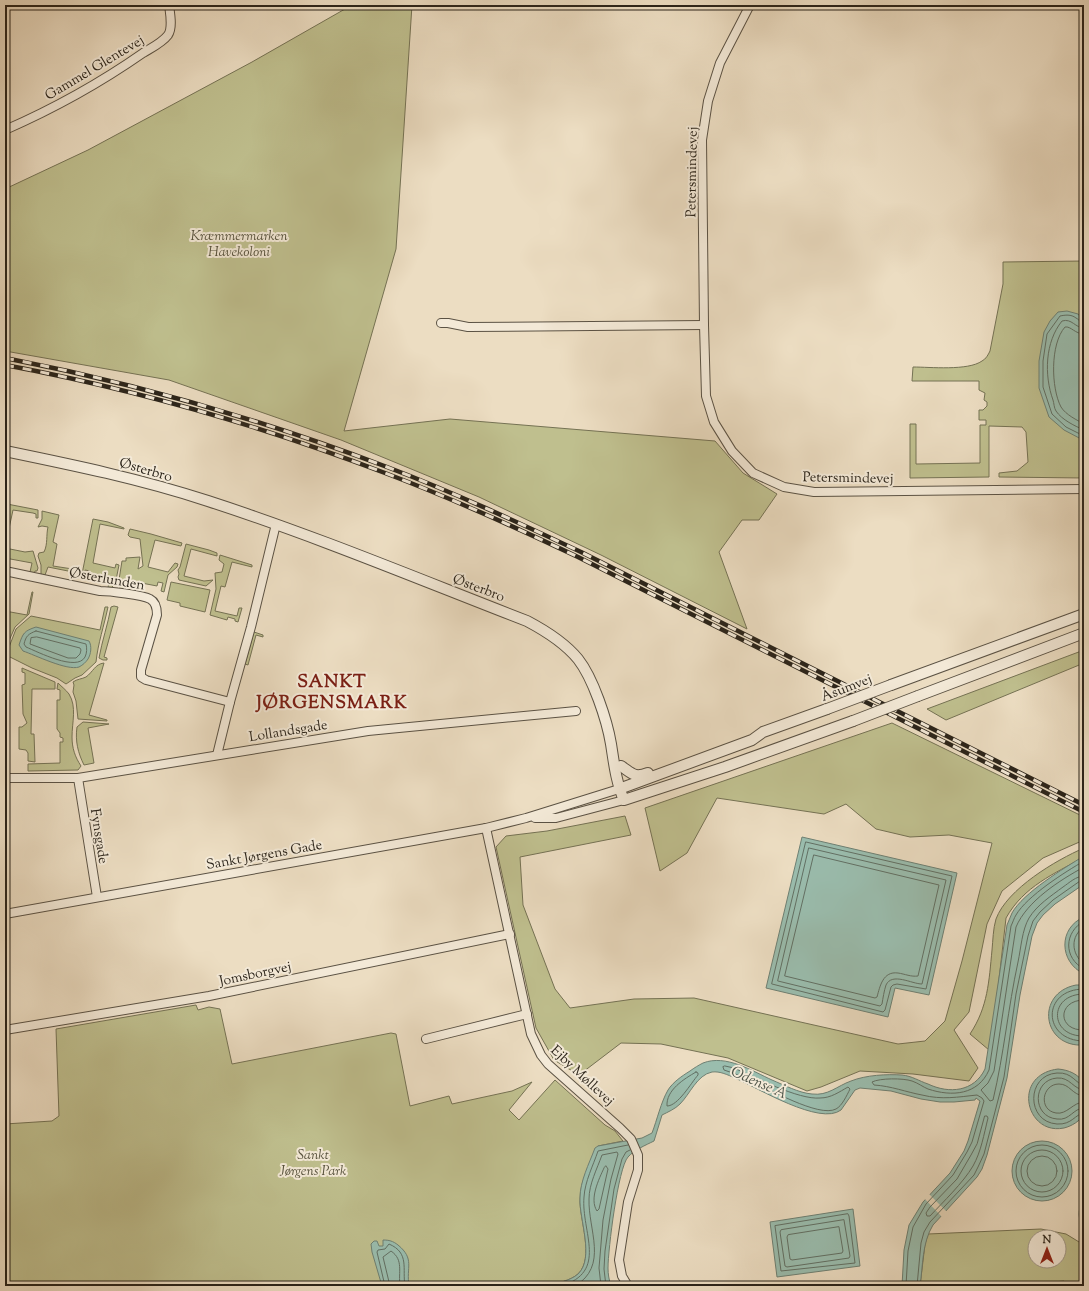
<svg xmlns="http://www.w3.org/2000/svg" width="1089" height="1291" font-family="'Sorts Mill Goudy',serif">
  <rect width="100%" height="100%" fill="#ecddc2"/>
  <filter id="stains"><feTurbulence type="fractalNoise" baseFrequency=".005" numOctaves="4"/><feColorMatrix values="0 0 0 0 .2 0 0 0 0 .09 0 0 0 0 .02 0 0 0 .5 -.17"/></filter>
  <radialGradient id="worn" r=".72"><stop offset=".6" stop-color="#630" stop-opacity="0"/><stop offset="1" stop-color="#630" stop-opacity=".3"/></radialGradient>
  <g fill="#bfbf8e" stroke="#757254" fill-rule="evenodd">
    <polygon points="352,5 412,5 396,249 344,431 450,419 715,441 743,473 777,494 759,520 742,520 719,552 747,629 601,555 479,497 341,440 169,380 5,351 5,189 88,150 252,62"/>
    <path d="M1084 261V478L999 477V473L1017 471 1028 462 1026 432 1022 427 989 426V477L910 478V424H916V464L980 463V425H986V420H979V410H983L987 406V402L984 400 985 393 979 390V381H912L913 367C930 367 968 371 982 361 986 359 988 355 990 351L1003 284V262Z"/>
    <polygon points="7,504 38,510 38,518 36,518 36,514 33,513 13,510 5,547 5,513"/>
    <path d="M42 511 59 515 53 542 57 544 53 566 79 570 78 573 48 567 45 575H41V565L38 556 39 553 44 552C48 544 46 535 48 527L42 526 38 527 42 519Z"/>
    <polygon points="93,519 108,522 124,528 124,529 100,524 93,563 115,568 116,564 119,565 115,585 113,585 112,588 108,587 110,579 89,575 90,571 85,570 84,574 82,574"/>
    <polygon points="130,529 151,534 182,543 181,546 155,540 148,567 168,572 175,563 178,564 177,567 168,575 164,592 161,591 163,583 158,582 157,586 126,580 123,589 120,590 120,586 118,586 122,561 126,561 126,558 140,557 138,569 143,566 140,539 130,537 128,535"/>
    <polygon points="186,544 209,550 217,553 217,556 191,549 184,576 204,581 213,580 206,586 179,580 178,577 179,574 178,570 180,567"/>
    <polygon points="5,548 25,552 33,551 38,568 37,571 35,571 34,574 30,572 32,563 5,558"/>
    <polygon points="220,555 252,565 252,567 232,562 225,587 221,586 215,611 237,616 239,608 242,608 238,622 235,621 235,619 228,617 227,620 210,615 216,589 215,573 222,572 224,564 219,560"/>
    <polygon points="171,582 210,590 205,612 180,606 180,603 167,600"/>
    <polygon points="32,592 33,592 29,614 15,627 5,650 5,611 27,615"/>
    <path d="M114 606 118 607 104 657 107 658V660H103L99 658C102 641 108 624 111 607Z"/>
    <path d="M105 607H108C104 626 98 643 96 662L82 675 75 678 66 684 57 678 32 668 6 655 16 629 31 616 100 630Z"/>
    <polygon points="254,632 263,635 263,637 256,635 248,665 245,664"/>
    <polygon points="1084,650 1084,663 946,720 927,709"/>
    <path d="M104 663 89 715 107 720V721L78 719 76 701 73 692 74 685 73 682C77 679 82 679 86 677 93 672 95 664 104 663Z"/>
    <polygon points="22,668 55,682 55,689 32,689 31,734 34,734 35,762 28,761 28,753 26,750 19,749 19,727 22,727 27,723 23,714 22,685 25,684 25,673 22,672"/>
    <path d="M58 683C62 687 66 690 69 694 77 707 72 722 72 737 72 748 75 757 81 766L78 770 28 771V764L60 763V742H63V738L60 737V733L57 729V700H60V690L57 689Z"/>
    <path d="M83 722 109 724 88 728 94 763 84 765C78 753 75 741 77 727Z"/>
    <polygon points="892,723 1084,817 1084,840 1043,858 1002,891 987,924 969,1012 954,1030 978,1068 969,1081 913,1074 860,1071 821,1087 807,1091 728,1058 661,1044 621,1043 579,1075 554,1060 536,1028 496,847 506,836 547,831 625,816 631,835 520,857 523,905 555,989 570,1008 634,999 694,998 898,1044 925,1041 945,1021 962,961 992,843 949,835 910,837 876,829 846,804 824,814 717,798 687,853 660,871 645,808"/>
    <path d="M1084 848V857C1054 874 1024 886 1006 918L995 1014 989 1050 970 1034C988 1007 989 981 992 950 993 940 993 929 996 919 1007 889 1056 860 1084 848Z"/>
    <path d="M196 1005 198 1010 209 1007 220 1009 232 1064 391 1033 396 1034 410 1106 449 1096 452 1104 512 1091 532 1082 509 1110 519 1120 555 1080 605 1125 615 1131 623 1141 598 1146C591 1163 580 1180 580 1199 579 1219 595 1258 578 1274 570 1281 557 1283 547 1286H5V1124L52 1121 59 1116 56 1029Z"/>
    <path d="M1041 1229 1066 1234 1084 1245V1286H1065L1064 1281 1009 1286H920L925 1244 928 1234ZM1035 1237H1059V1261H1035Z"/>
  </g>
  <g fill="#9abdae" stroke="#6e8073">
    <polygon points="1067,311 1078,314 1084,321 1083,440 1064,430 1049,417 1039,388 1039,361 1044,332 1050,321 1058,312"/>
    <path d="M36 627 89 641C92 646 91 654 88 659 86 662 83 665 79 667 67 671 35 655 23 651L19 645C23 633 24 631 36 627Z"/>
    <polygon points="802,837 957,873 929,995 895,988 888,1017 766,988"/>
    <path d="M1084 856V884L1055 904 1043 915 1037 923 1032 936 1020 995 1007 1078 987 1155 982 1169 977 1177 933 1225C922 1243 923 1265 920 1286H902L904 1250 909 1225 923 1202 950 1173 964 1151 968 1141 980 1101 976 1098 975 1100 954 1102H940L921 1099 891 1091 860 1088 855 1090 841 1110C820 1126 758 1088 735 1078 728 1075 720 1071 712 1072 697 1075 690 1094 680 1104 675 1109 668 1112 662 1115L654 1141C646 1145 634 1150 628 1157 618 1168 608 1250 608 1268 608 1274 609 1280 611 1286H547C557 1283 570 1281 578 1274 595 1258 579 1219 580 1198 580 1181 589 1164 595 1148L598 1146 642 1138 652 1133C657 1120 661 1102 668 1090 673 1082 682 1076 690 1071 694 1068 699 1065 703 1063 726 1054 752 1071 772 1080 784 1085 799 1093 812 1094 828 1096 837 1086 851 1081 866 1075 887 1074 902 1075 912 1076 919 1081 928 1084 949 1094 974 1092 985 1069L1007 925C1009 921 1010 917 1012 913 1023 893 1064 868 1084 856Z"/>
    <path d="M1084 917V974C1059 962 1058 928 1084 917Z"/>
    <path d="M1076 985H1084V1045C1042 1048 1035 993 1076 985Z"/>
    <path d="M1058 1069C1069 1070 1078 1074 1084 1083V1114C1080 1121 1072 1126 1064 1128 1026 1136 1011 1075 1058 1069Z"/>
    <circle cx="1042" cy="1171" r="30"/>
    <path d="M1084 1200V1229C1078 1219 1077 1210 1084 1200Z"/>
    <polygon points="853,1209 860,1266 777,1277 770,1222"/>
    <path d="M383 1240C389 1240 393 1241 398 1245 415 1259 406 1267 409 1286H382L372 1252 371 1244 374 1241H377L379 1246H383Z"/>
  </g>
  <polygon fill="#ecddc2" points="928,1193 947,1212 942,1217 924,1198"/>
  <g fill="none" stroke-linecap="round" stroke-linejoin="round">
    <g stroke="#627064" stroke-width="1">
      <path d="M1084 323C1079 322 1080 320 1076 318 1071 314 1065 315 1060 316L1047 334 1043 361V387L1052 414 1066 427 1084 436"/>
      <path d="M1084 328C1075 328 1072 318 1062 321 1045 342 1044 375 1053 400 1054 403 1054 408 1056 411 1062 420 1075 426 1084 430"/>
      <path d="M1084 334C1075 334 1071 326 1065 327 1050 344 1051 388 1061 407 1066 415 1077 420 1084 424"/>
      <path d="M36 631 86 644C87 648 87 653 85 657 77 672 38 652 26 647L24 644C26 636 28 634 36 631Z"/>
      <polygon points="37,637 80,648 81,650 80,654 76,658 68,658 30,644 31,638"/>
      <polygon points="806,842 952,876 926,989 897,984 893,985 891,987 885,1010 883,1012 772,984"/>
      <path d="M809 848 946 880 922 984C912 984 892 972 886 985 884 991 883 998 882 1004L880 1006 778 981Z"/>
      <path d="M814 855 939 885 918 976C911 977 905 974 898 973 883 971 880 986 877 997L875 998 785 976Z"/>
      <path d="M1084 867C1060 880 1027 901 1016 927L994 1071 988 1083 981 1090 990 1101 993 1100C1004 1054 1008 1008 1018 962 1021 948 1022 930 1029 918 1037 905 1051 896 1063 887 1069 883 1076 876 1084 876"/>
      <path d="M1084 921C1064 932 1063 958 1084 969"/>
      <path d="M1084 927C1070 936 1071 954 1084 964"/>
      <path d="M1084 989C1041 989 1042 1041 1084 1041"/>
      <path d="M1084 994C1048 994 1049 1037 1084 1036"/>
      <path d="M1084 1000C1057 1000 1057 1031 1084 1030"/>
      <path d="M725 1066 734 1068C754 1077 799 1100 820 1098 831 1098 839 1092 848 1087L850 1089C847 1095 842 1106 836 1109 819 1118 767 1088 750 1080 741 1076 733 1073 724 1070L723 1067Z"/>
      <path d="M696 1072 698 1073V1075C691 1083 678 1106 667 1106 666 1090 684 1079 696 1072Z"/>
      <path d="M1084 1085C1075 1084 1073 1072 1057 1073 1026 1075 1026 1122 1057 1124 1072 1125 1075 1114 1084 1113"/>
      <path d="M1084 1090C1073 1089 1070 1077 1057 1078 1032 1080 1032 1117 1057 1119 1070 1121 1073 1108 1084 1108"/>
      <path d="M1084 1096C1072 1095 1070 1084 1059 1084 1042 1084 1038 1110 1056 1113 1067 1115 1073 1102 1084 1102"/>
      <path d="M985 1116H987L988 1118C984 1134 981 1152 973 1166 963 1183 943 1202 930 1216H927L926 1213 930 1207 957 1179 971 1155 977 1144Z"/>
      <circle cx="1042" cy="1171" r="26"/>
      <circle cx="1042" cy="1171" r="21"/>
      <circle cx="1042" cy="1171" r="15"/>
      <path d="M606 1166 608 1169 599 1209 597 1211C589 1199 599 1179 604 1168Z"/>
      <polygon points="848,1214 849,1216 855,1263 781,1271 775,1226"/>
      <polygon points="844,1220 850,1256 849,1258 787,1267 785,1266 780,1232 781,1230"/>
      <polygon points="839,1227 843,1251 842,1253 792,1260 790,1259 787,1237 788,1235"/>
      <path d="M385 1286 377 1252 378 1250 385 1249 389 1244C410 1253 402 1269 405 1286"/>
      <path d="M390 1286 383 1257 391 1251C404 1260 398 1272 400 1286"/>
      <path d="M561 1286C609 1272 581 1232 584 1197 585 1181 593 1166 598 1151L628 1145"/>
      <path d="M575 1286C609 1266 588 1230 589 1199 589 1184 597 1169 602 1155L617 1152 618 1154 611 1179 603 1220 599 1268 601 1286"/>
      <polyline points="606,1286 604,1269 605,1251 614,1189 622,1159 626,1152 630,1150"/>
      <path d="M906 1286 908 1251 913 1227 926 1204 953 1175 967 1152 972 1142 984 1101 982 1098 977 1095C958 1097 942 1100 922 1095 906 1092 891 1086 874 1085L872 1082C880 1078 903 1078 912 1081 918 1083 923 1087 928 1089 952 1097 978 1095 989 1070L1011 926C1013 922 1014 918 1016 915 1027 896 1065 872 1084 861"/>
      <polyline points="917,1286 921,1243 924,1232 930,1222 974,1175 978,1167 984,1154 1004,1077 1016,994 1028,936 1033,921 1040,912 1053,900 1080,881 1084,881"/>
    </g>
    <defs>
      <g id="minor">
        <polyline points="750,5 720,63 708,101 702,140 704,325 706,396 714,422 732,451 753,473 784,487 814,492 1084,489"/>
        <path d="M5 130C53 109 100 83 143 53 151 48 162 43 168 35 173 28 170 13 169 5"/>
        <polyline points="441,323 448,323 468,327 704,325"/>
        <path d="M5 571 100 591C109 591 143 595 150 599 156 602 157 609 157 615L141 670V677L146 680 230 702"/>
        <polyline points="217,755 230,702 251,627 276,524"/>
        <polyline points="5,778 78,778 368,731 576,711"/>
        <polyline points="78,778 97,897"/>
        <polyline points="535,818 556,818 624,800"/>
        <polyline points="486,828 531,1034 541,1055 548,1064 620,1128 631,1139 638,1155 638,1170 628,1202 619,1260 622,1276 628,1286"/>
        <polyline points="5,914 486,828 526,818 619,789"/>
        <polyline points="5,1030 209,996 510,934"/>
        <polyline points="426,1039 527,1014"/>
      </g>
      <g id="tertiary">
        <path d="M5 451C73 465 141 479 208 501 316 536 421 580 527 621 546 631 564 642 578 659 593 678 607 720 611 744 614 763 616 782 624 800L725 767 853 721"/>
        <polyline points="891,685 1084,614"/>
        <polyline points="918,696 1084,633"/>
        <path d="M621 766C633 774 634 778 648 773"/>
        <polyline points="619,789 752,740 763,732 827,709"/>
      </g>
    </defs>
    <use href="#minor" stroke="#5b5244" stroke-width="10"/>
    <use href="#tertiary" stroke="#5b5244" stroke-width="12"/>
    <use href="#minor" stroke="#f3e9d7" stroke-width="8"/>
    <use href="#tertiary" stroke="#f3e9d7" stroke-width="10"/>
    <defs>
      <g id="rail">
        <path d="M5 358C135 383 263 420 387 467 453 492 517 522 581 552L1084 805"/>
        <path d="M5 365C134 389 262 426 385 473 451 498 515 527 578 557L1084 812"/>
      </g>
    </defs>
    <use href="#rail" stroke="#2b241a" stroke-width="4.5"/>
    <use href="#rail" stroke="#f3e9d7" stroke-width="3" stroke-dasharray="9" stroke-linecap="butt"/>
    <defs>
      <g id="tertiary-bridge">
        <polyline points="827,709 891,685"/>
        <polyline points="853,721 918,696"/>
      </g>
    </defs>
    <use href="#tertiary-bridge" stroke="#5b5244" stroke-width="12" stroke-linecap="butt"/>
    <use href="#tertiary-bridge" stroke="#f3e9d7" stroke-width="10"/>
  </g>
  <g text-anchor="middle" stroke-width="4" stroke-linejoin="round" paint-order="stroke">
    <g font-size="14" fill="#2b241a" stroke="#f3e9d7">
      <text transform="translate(94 67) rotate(-31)" y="5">Gammel Glentevej</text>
      <text transform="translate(691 172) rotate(-89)" y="5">Petersmindevej</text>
      <text transform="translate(146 469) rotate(16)" y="5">Østerbro</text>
      <text transform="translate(848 477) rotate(1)" y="5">Petersmindevej</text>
      <text transform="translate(107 578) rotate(10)" y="5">Østerlunden</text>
      <text transform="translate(479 587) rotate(21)" y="5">Østerbro</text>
      <text transform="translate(846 687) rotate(-21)" y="5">Åsumvej</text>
      <text transform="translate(288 730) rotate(-9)" y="5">Lollandsgade</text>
      <text transform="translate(100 836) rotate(81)" y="5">Fynsgade</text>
      <text transform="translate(264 854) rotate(-10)" y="5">Sankt Jørgens Gade</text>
      <text transform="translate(255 973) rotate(-12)" y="5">Jomsborgvej</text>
      <text transform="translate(583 1075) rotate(43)" y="5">Ejby Møllevej</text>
    </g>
    <g font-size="14" font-style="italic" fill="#57523d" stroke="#f3e9d7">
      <text x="239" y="240">Kræmmermarken<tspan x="239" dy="16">Havekoloni</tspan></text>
      <text x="313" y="1159">Sankt<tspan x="313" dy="16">Jørgens Park</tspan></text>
    </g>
    <g font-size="15" font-style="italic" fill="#4c5246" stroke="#f3e9d7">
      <text transform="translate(759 1082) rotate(24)" y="5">Odense Å</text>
    </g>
    <g font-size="18" font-weight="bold" letter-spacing="1" fill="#7a1f14" stroke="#f3e9d7">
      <text x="332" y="687">SANKT<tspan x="332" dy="21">JØRGENSMARK</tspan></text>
    </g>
  </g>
  <rect width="1089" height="1291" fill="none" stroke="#ecddc2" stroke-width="20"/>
  <rect x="6" y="6" width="1077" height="1279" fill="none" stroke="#2b241a" stroke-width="2"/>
  <rect x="10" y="10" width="1069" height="1271" fill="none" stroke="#2b241a"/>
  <g transform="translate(1047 1249)"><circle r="19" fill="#f3e9d7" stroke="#a39a8b"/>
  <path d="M0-3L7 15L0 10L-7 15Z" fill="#8f2418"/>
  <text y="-6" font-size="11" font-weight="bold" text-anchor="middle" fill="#2b241a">N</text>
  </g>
  <rect width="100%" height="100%" filter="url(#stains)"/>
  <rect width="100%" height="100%" fill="url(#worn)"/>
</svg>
